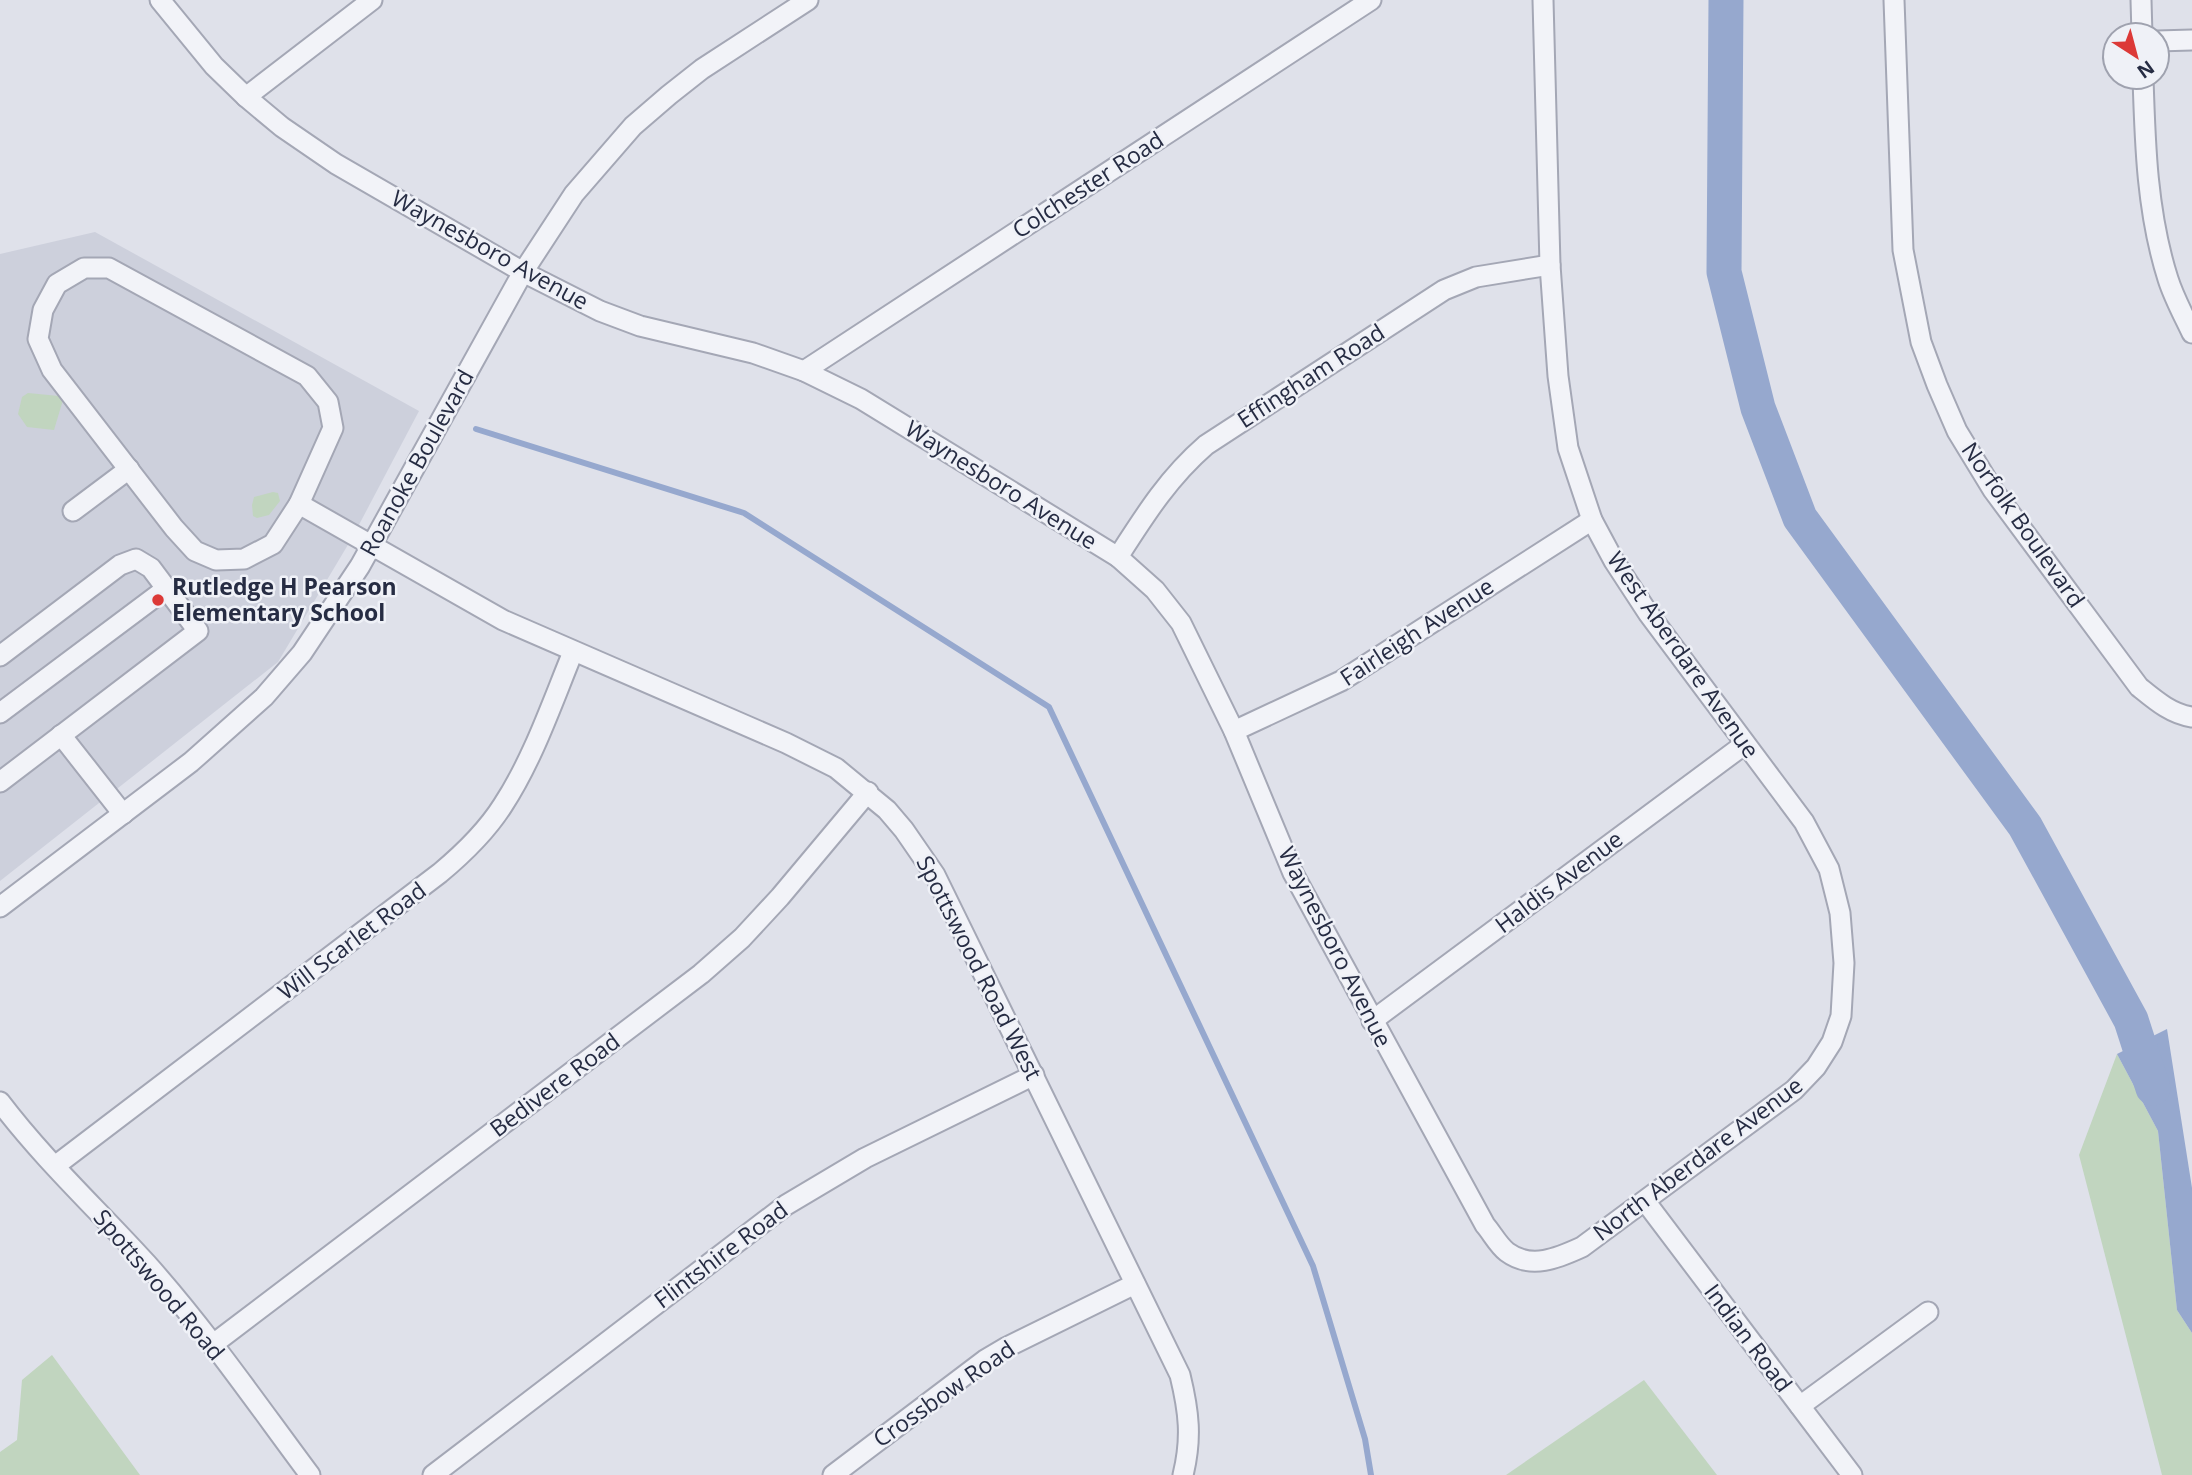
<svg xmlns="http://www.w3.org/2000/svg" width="2192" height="1475" font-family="'Open Sans',sans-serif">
  <rect width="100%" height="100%" fill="#dfe1ea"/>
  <polygon fill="#cdd0dc" points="95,232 419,411 352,538 278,662 0,881 0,254"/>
  <g fill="#c1d5bf">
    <polygon points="28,393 59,396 63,400 54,430 27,427 18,414 22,397"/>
    <polygon points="273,492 278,493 280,501 269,515 257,518 253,516 252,505 254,497"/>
    <polygon points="2117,1054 2158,1131 2177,1310 2192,1333 2192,1475 2162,1475 2079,1155"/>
    <polygon points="52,1355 140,1475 0,1475 0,1452 17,1440 22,1380"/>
    <polygon points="1644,1380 1717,1475 1506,1475"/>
  </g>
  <polygon fill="#96a8ce" points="2167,1029 2192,1188 2192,1333 2177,1310 2158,1131 2117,1054"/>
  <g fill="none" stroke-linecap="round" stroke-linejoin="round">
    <polyline stroke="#96a8ce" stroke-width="6" points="476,429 744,513 1049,707 1313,1266 1365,1439 1371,1475"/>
    <polyline stroke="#96a8ce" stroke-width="35" points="1726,0 1724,272 1758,408 1800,518 2025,826 2131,1020 2153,1088"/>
    <defs>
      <g id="minor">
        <path d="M160 0 214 66 246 97 282 127 336 164 523 272 600 311 640 326 753 353 804 371 861 399 1118 557 1155 590 1181 623 1234 731 1293 873 1485 1225C1492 1233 1498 1245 1507 1252 1531 1270 1558 1258 1582 1247L1794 1090 1816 1067 1832 1042 1841 1016 1844 963 1840 913 1829 869 1804 822 1648 613 1614 561 1592 520 1568 448 1558 376 1550 265 1543 0"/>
        <path d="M1894 0 1903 250 1921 342 1937 385 1957 431 1993 490 2139 687C2155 700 2171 714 2192 717"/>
        <polyline points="2141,0 2142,35"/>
        <polyline points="2157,41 2192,40"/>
        <path d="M2143 77C2145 145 2147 213 2168 279 2174 298 2184 316 2192 333"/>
        <polyline points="246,97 372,0"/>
        <polygon points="84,268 109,268 307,376 328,402 333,428 299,504 273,544 244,559 216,560 195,551 174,528 52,370 38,339 43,310 57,284"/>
        <polyline points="804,371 1371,0"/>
        <path d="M299 504 503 620 786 743 836 768 887 810 904 830 935 875 1180 1375C1189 1412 1192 1438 1183 1475"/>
        <polyline points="73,511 129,469"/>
        <path d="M1118 557C1145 515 1168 478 1206 445L1444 290 1476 277 1550 265"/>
        <polyline points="0,656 120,565 136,559 151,568 198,631 0,782"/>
        <polyline points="0,713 167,588"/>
        <polyline points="1234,731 1341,681 1592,520"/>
        <polyline points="61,735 123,814"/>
        <polyline points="0,907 191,762 264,697 302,653 360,566 523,272 574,194 633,126 669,95 702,69 808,0"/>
        <polyline points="1372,1021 1745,744"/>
        <path d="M0 1102C44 1160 98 1210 147 1264 206 1330 257 1404 310 1475"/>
        <path d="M55 1166 440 873C464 853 486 832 503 805 533 759 552 703 573 652"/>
        <polyline points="1645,1201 1852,1475"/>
        <polyline points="212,1345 701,974 742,938 780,897 868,792"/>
        <polyline points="1800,1406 1928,1312"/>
        <polyline points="433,1475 786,1205 865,1158 1034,1075"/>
        <polyline points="833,1475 985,1360 1007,1347 1135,1284"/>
      </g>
    </defs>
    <use href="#minor" stroke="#a4a7b5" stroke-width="23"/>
    <use href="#minor" stroke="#f2f3f8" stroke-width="19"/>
  </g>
  <circle fill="#dc3937" stroke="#eff1f7" stroke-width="2.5" cx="158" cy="600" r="7"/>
  <g text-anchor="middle" stroke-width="5" stroke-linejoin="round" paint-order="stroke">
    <g font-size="23" fill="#262c43" stroke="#eff1f7">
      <text transform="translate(1088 185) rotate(-33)" y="8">Colchester Road</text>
      <text transform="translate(490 250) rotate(29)" y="8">Waynesboro Avenue</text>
      <text transform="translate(1311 376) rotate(-33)" y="8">Effingham Road</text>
      <text transform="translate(417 463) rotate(-61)" y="8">Roanoke Boulevard</text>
      <text transform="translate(1001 485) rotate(32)" y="8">Waynesboro Avenue</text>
      <text transform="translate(2023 525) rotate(55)" y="8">Norfolk Boulevard</text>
      <text transform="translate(1417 632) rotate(-33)" y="8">Fairleigh Avenue</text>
      <text transform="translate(1683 655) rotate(55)" y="8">West Aberdare Avenue</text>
      <text transform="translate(1559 882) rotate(-37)" y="8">Haldis Avenue</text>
      <text transform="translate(352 941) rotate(-37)" y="8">Will Scarlet Road</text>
      <text transform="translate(1335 947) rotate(63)" y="8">Waynesboro Avenue</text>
      <text transform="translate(979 968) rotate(63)" y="8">Spottswood Road West</text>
      <text transform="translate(555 1085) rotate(-37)" y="8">Bedivere Road</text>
      <text transform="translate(1698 1159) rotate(-37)" y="8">North Aberdare Avenue</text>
      <text transform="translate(721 1255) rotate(-37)" y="8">Flintshire Road</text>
      <text transform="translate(159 1285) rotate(50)" y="8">Spottswood Road</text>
      <text transform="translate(1748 1338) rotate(53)" y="8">Indian Road</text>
      <text transform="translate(944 1394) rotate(-35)" y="8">Crossbow Road</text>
    </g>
    <g font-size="23" font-weight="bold" fill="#262c43" stroke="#eff1f7" text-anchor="start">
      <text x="172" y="595">Rutledge H Pearson<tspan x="172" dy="26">Elementary School</tspan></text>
    </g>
  </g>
  <g transform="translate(2136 56) rotate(144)"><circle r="33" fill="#eff1f7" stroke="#9fa2af" stroke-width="2"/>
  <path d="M0-5L12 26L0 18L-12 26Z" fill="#dc3937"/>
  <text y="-10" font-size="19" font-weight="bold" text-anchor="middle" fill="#262c43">N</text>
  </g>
</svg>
